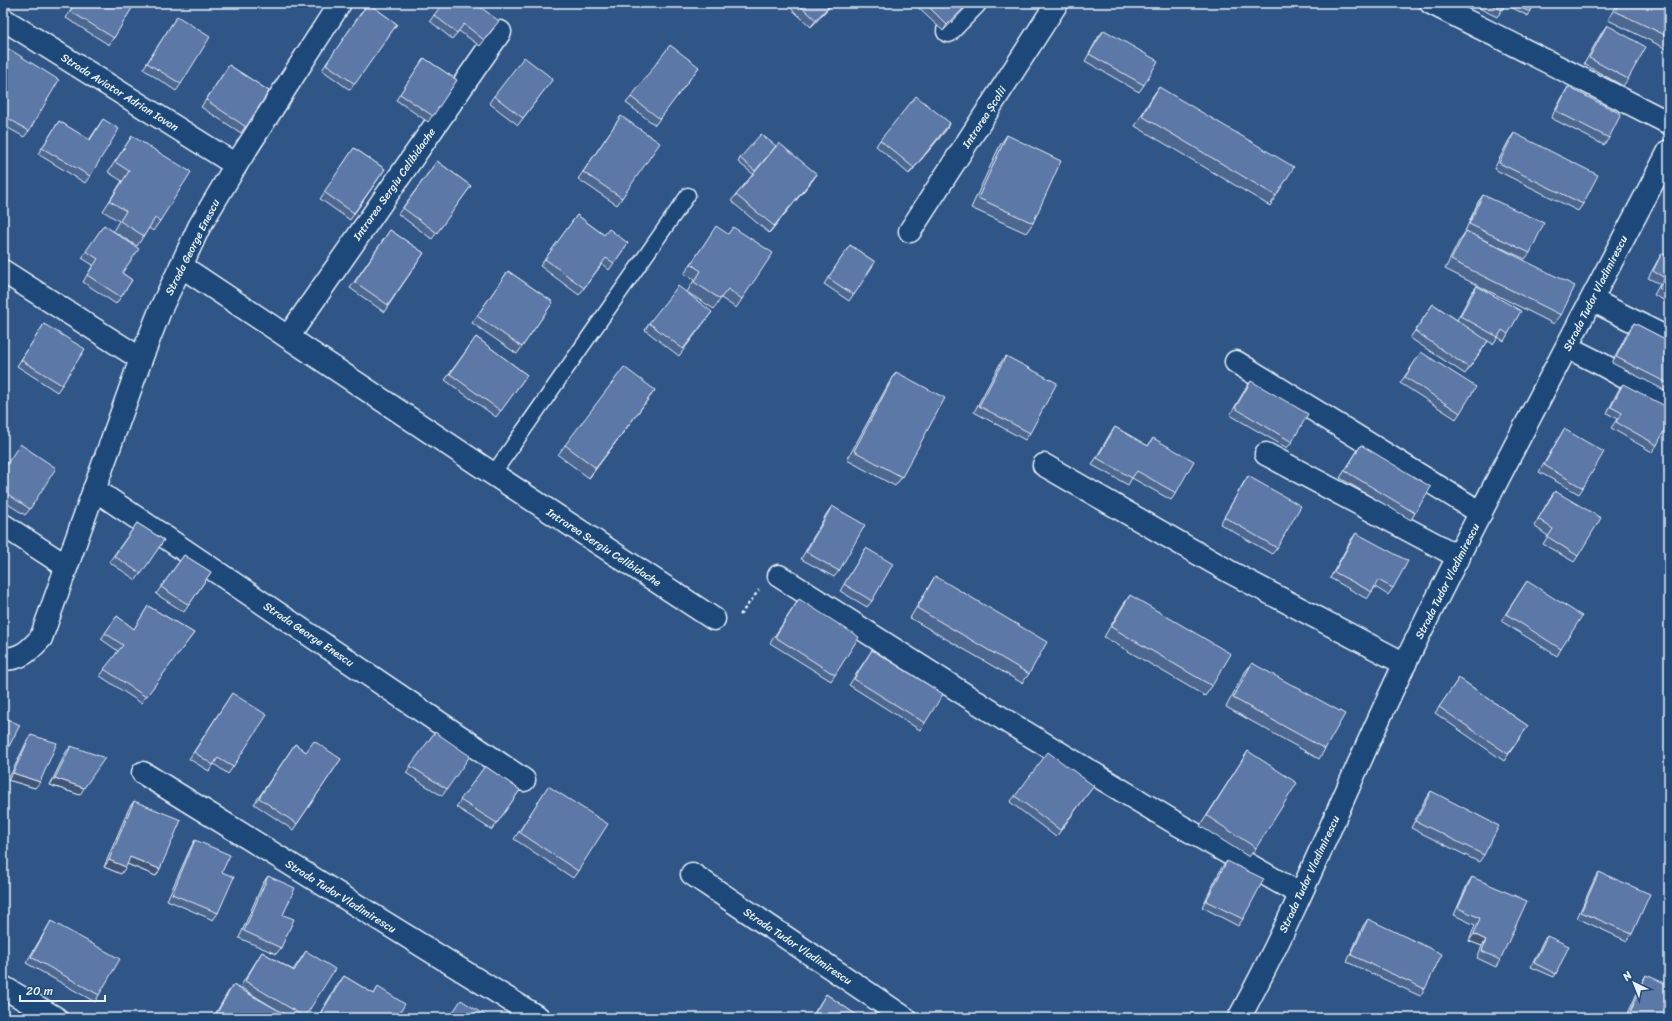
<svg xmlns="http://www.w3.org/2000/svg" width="1672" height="1021" font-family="Sriracha,sans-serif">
  <rect width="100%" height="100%" fill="#2f5687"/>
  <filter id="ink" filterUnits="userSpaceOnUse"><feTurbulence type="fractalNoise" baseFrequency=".025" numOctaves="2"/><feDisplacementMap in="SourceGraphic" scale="8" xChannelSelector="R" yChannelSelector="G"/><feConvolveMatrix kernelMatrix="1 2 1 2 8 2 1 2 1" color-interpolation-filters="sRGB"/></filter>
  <g filter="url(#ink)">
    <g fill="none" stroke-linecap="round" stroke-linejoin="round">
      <defs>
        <polyline id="lane" points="493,474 688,195"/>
        <g id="street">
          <polyline points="1431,3 1669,123"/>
          <polyline points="3,19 236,165"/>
          <polyline points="948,31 975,3"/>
          <polyline points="910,231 1057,3"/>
          <polyline points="181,266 493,474 714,619"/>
          <polyline points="3,271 141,359"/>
          <polyline points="1592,300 1669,339"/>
          <polyline points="288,337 500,32"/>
          <polyline points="1567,347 1601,364 1669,402"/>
          <polyline points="1236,362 1481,513"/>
          <polyline points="1266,454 1459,557"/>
          <polyline points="1044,465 1230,572 1405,664"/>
          <polyline points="94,489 524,780"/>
          <polyline points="3,525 66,566"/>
          <polyline points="779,576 1008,722 1179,825 1300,894"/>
          <polyline points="143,773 539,1018"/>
          <polyline points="692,874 905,1018"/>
        </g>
        <g id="secondary">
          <path d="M3 659C21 659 29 651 41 638L141 359 161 308 181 266 199 227 236 165 340 3"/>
          <polyline points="3,987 56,1018"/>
          <path d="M1239 1018C1302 903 1349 779 1406 661 1490 489 1581 321 1669 151"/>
        </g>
      </defs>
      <use href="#lane" stroke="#e8f1f8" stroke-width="17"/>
      <use href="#street" stroke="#e8f1f8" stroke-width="25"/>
      <use href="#secondary" stroke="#e8f1f8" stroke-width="25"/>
      <polyline stroke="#e8f1f8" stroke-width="2.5" stroke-dasharray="3 3" stroke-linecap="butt" points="740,615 759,590"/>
      <use href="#lane" stroke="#1f4a7a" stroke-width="14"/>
      <use href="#street" stroke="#1f4a7a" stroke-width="22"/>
      <use href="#secondary" stroke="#1f4a7a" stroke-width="22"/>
    </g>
    <g fill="#4e6790" stroke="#e8f1f8">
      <polygon points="75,3 135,3 109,45 66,18"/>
      <polygon points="368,3 397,24 350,90 322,70"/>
      <polygon points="785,3 833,3 811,27"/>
      <polygon points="913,3 970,3 943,31"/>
      <polygon points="1469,3 1535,3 1528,16 1505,4 1502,10 1497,17"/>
      <polygon points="1617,3 1669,3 1669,50 1608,20"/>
      <polygon points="434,15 494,28 480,46 459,31 452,39 430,21"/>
      <polygon points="177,16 181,84 176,91 143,69"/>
      <polygon points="1607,25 1628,79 1623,86 1584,64 1602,32"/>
      <polygon points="1104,30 1144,85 1139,92 1085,61 1099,36"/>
      <polygon points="9,49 29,131 24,137 3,125 3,58"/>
      <polygon points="424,58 457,80 428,122 396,100"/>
      <polygon points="229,65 269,91 241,133 201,107"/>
      <polygon points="699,67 655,125 626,103 631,97"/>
      <polygon points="548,85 518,125 489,103 494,96"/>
      <polygon points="1159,87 1276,196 1270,206 1135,126 1152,97"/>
      <polygon points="1568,87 1609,138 1604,145 1551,118 1564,94"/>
      <polygon points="621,116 622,198 617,205 578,179"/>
      <polygon points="103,119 90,176 85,183 38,154 59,121 89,140"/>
      <polygon points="950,123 946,130 909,174 876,146 880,140"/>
      <polygon points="1514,133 1583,204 1578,211 1494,169 1509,140"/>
      <polygon points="1007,135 1033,223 1026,233 971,208 1000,145"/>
      <polygon points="132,136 160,221 153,231 149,228 137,246 113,231 119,221 103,211 122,181 108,172"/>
      <polygon points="776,146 817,174 812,181 769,233 731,201 736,195 753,174 738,162 740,158"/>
      <polygon points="354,148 385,169 350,220 320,199"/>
      <polygon points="437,161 471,186 432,239 398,214"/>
      <polygon points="1483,195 1530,253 1525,259 1465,231 1478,202"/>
      <polygon points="577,215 604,235 628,243 609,270 602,264 579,295 540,266"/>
      <polygon points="104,225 122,273 132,280 116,304 83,282 93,265 82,258"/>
      <polygon points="390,230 424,253 384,312 350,288"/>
      <polygon points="1466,231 1561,315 1554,324 1445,269 1459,241"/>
      <polygon points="710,236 742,299 736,308 721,298 714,309 687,292 694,280 684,274"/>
      <polygon points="850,245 875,262 849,301 824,284"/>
      <polygon points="1662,253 1669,256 1669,303 1654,295 1660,284 1648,278 1658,260"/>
      <polygon points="508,271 553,302 517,354 472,323"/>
      <polygon points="1477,286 1508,334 1504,341 1498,337 1493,344 1488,341 1465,374 1410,338 1433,304 1457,320 1472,292"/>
      <polygon points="712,312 679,356 645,330 649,323"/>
      <polygon points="1634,323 1669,341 1669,386 1666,391 1612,363 1629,330"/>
      <polygon points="44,324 62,385 57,392 17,366"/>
      <polygon points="476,337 527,375 496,417 445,380"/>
      <polygon points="1006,356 1030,433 1025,440 974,412 1001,362"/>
      <polygon points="1417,359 1460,413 1456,419 1400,383"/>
      <polygon points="896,372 902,477 895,486 847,460 890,381"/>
      <polygon points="1251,381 1292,442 1287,448 1230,415 1246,388"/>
      <polygon points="1623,384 1657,445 1652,452 1611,428 1617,419 1607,413 1618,391"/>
      <polygon points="655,390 589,478 558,455 565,445"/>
      <polygon points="1115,427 1148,446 1153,438 1176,493 1171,500 1132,478 1128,485 1092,465 1110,434"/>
      <polygon points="1564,429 1583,488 1579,494 1539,472 1560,436"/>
      <polygon points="1361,445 1415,513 1411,520 1340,478"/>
      <polygon points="3,470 30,509 25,515 3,501"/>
      <polygon points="1248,476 1277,548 1272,554 1220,524 1244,482"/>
      <polygon points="1555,491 1578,556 1574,562 1543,544 1548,536 1534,526 1550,498"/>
      <polygon points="832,506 839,571 834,577 801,559 827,513"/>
      <polygon points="137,523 164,540 136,580 109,562"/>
      <polygon points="1356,533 1393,588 1388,595 1375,587 1367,599 1330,578 1351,540"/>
      <polygon points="866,548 872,601 867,607 840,591"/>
      <polygon points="184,555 211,572 184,612 156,594"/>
      <polygon points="935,576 1029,674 1022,683 910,618 929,586"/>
      <polygon points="1527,581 1561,649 1557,656 1501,621"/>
      <polygon points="1130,595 1212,686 1205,696 1104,637 1123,605"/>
      <polygon points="799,599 835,675 831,681 770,643"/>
      <polygon points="148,606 194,633 141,703 100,676 118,651 101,639 117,616 134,629"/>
      <polygon points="872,650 925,723 920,730 849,685"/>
      <polygon points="1252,663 1325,749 1319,759 1226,707 1245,672"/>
      <polygon points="1459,678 1528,726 1504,761 1435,713"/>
      <polygon points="232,693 233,767 228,774 214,764 209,771 189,759"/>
      <polygon points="435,732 447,789 442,796 406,773"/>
      <polygon points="31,735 35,788 8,780 27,741"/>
      <polygon points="295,744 306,752 341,759 293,830 254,804"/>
      <polygon points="71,746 80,795 50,785 66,752"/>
      <polygon points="1248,751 1256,848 1249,857 1200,826"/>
      <polygon points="485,766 520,790 492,830 456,807"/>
      <polygon points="1431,791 1484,855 1479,862 1411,828 1426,798"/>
      <polygon points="1089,792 1056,837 1010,802 1015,796"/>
      <polygon points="544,793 578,871 573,878 514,839"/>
      <polygon points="134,801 156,876 127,864 121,874 104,867 129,808"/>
      <polygon points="195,840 222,872 218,913 213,920 167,900 191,847"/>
      <polygon points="1227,861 1243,919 1238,926 1202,907 1222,867"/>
      <polygon points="1599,872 1632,934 1627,941 1577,918 1595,878"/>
      <polygon points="268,876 283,915 281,948 276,954 239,938 263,883"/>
      <polygon points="1472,877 1500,960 1496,967 1477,958 1482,946 1469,941 1475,925 1454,915 1468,883"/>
      <polygon points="1368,919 1425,989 1420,996 1347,962 1363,926"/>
      <polygon points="51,921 99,995 95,1002 26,963 47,928"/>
      <polygon points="1547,936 1556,974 1554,977 1531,967 1544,939"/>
      <polygon points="306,951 305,1018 213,1018 228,992 233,985 279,1011 240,987 262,952 293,970"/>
      <polygon points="1646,975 1669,1018 1626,1018 1642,982"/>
      <polygon points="344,976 374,994 378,987 397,1018 317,1018 337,985"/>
      <polygon points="826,994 861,1018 811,1018"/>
    </g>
    <g fill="#405475" stroke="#e8f1f8">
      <polygon points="832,3 833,3 811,27 816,20"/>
      <polygon points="969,3 970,3 943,31 947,25"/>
      <polygon points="950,123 946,130 909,174 914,168"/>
      <polygon points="817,174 812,181 769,233 774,226"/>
      <polygon points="655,390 648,399 589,478 596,468"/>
      <polygon points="13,773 40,782 35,788 8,780"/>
      <polygon points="55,778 84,788 80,795 50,785"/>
      <polygon points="130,857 160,869 156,876 125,863"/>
      <polygon points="109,860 126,867 121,874 104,867"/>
      <polygon points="1474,934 1486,940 1482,946 1469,941"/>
    </g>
    <g fill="#5b78a7" stroke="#e8f1f8">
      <polygon points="76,3 135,3 114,38 70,11"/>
      <polygon points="368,3 397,24 355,84 326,64"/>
      <polygon points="443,3 475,3 499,21 484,40 464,24 457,33 434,15"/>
      <polygon points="797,3 832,3 816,20"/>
      <polygon points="925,3 969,3 947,25"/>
      <polygon points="1487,3 1506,3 1502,10"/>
      <polygon points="1511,3 1535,3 1530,12"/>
      <polygon points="1619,3 1669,3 1669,37 1615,11"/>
      <polygon points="177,16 210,37 181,84 147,63"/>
      <polygon points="1607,25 1646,47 1628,79 1589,58"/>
      <polygon points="1104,30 1158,61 1144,85 1089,54"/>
      <polygon points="670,45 699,67 660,119 631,97"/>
      <polygon points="9,49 59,80 29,131 3,115 3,59"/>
      <polygon points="524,57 553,79 523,118 494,96"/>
      <polygon points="424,58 457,80 433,116 400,94"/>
      <polygon points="229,65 269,91 246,127 206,100"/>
      <polygon points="1159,87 1294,167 1276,196 1142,116"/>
      <polygon points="1568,87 1621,114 1609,138 1556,111"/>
      <polygon points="916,96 950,123 914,168 880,140"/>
      <polygon points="621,116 660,143 622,198 583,172"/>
      <polygon points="103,119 119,129 90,176 42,148 59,121 90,140"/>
      <polygon points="1514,133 1598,175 1583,204 1499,163"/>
      <polygon points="761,134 776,146 755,171 740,158"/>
      <polygon points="1007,135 1061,161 1033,223 978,198"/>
      <polygon points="132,136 191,172 160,221 155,218 144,236 120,221 126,211 110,201 129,171 115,162"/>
      <polygon points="779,143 817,174 774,226 736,195"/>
      <polygon points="354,148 385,169 354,213 324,192"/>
      <polygon points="437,161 471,186 437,233 403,208"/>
      <polygon points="1483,195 1544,223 1530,253 1469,224"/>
      <polygon points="577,215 604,235 609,229 628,243 614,263 606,258 584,288 545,259"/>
      <polygon points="104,225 139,249 122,273 132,280 121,297 87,275 98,259 86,251"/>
      <polygon points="716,226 728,234 733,227 773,253 742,299 728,289 720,299 694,282 701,271 691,264"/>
      <polygon points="390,230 424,253 388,305 355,282"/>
      <polygon points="1466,231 1575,286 1561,315 1451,260"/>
      <polygon points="850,245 875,262 854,295 828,278"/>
      <polygon points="1662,253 1669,256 1669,294 1659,288 1665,278 1653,271"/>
      <polygon points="508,271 553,302 522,347 477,316"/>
      <polygon points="678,286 712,312 683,349 649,323"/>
      <polygon points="1477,286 1521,311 1508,334 1502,330 1498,337 1460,316"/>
      <polygon points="1433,304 1488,341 1469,368 1415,331"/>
      <polygon points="1634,323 1669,341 1669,384 1616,357"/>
      <polygon points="44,324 85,349 62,385 21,360"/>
      <polygon points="476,337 527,375 501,411 450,374"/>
      <polygon points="1421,352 1476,387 1460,413 1405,377"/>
      <polygon points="1006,356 1057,383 1030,433 979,406"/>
      <polygon points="624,367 655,390 596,468 565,445"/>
      <polygon points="896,372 945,398 902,477 854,451"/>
      <polygon points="1251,381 1308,414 1292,442 1235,408"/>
      <polygon points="1623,384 1669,408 1669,421 1657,445 1616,422 1622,413 1611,407"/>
      <polygon points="1115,427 1148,446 1153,438 1194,461 1176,493 1137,471 1132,478 1097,458"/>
      <polygon points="1564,429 1604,452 1583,488 1544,465"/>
      <polygon points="20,444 56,468 30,509 3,491 3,470"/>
      <polygon points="1361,445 1431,487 1415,513 1345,471"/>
      <polygon points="1248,476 1301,506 1277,548 1224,517"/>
      <polygon points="1555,491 1601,518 1578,556 1548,537 1553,529 1538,519"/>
      <polygon points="832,506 865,525 839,571 806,552"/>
      <polygon points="137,523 164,540 141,574 114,556"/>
      <polygon points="1356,533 1408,561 1393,588 1378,580 1372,592 1334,572"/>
      <polygon points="866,548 893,564 872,601 844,584"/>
      <polygon points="184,555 211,572 189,605 161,587"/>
      <polygon points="935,576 1047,642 1029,674 917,608"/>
      <polygon points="1527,581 1582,616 1561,649 1506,614"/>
      <polygon points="1130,595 1231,654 1212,686 1111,627"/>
      <polygon points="799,599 859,637 835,675 775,637"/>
      <polygon points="148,606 194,633 146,697 104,669 123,645 105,633 117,616 134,629"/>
      <polygon points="872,650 943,694 925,723 854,679"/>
      <polygon points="1252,663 1345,714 1325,749 1233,698"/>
      <polygon points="1459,678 1528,726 1508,754 1439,707"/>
      <polygon points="232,693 267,715 233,767 218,758 213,765 194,752"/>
      <polygon points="3,717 20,725 3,758"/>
      <polygon points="435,732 470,756 447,789 410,766"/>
      <polygon points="31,735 57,743 40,782 13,773"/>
      <polygon points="314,741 341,759 297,824 259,798 295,744 306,752"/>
      <polygon points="71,746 105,758 84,788 55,778"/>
      <polygon points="1248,751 1297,783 1256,848 1207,816"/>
      <polygon points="1048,752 1094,786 1060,830 1015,796"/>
      <polygon points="485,766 520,790 497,823 460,800"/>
      <polygon points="548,786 608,824 578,871 519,832"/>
      <polygon points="1431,791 1499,826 1484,855 1416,821"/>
      <polygon points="134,801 181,820 160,869 130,857 126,867 109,860"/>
      <polygon points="195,840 230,855 222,872 234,877 218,913 172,894"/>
      <polygon points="1227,861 1264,879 1243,919 1206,901"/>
      <polygon points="1599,872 1650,894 1632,934 1581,912"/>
      <polygon points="268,876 295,888 283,915 294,919 281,948 244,931"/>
      <polygon points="1472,877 1527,901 1500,960 1482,951 1486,940 1474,934 1480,918 1458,908"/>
      <polygon points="1368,919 1442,954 1425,989 1351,955"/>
      <polygon points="51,921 120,959 99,995 31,957"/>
      <polygon points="1547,936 1569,946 1556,974 1534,963"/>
      <polygon points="306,951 335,969 305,1017 245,981 262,952 294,971"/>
      <polygon points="1646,975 1669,985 1669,1018 1628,1018"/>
      <polygon points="344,976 374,994 378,987 405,1004 397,1018 318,1018"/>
      <polygon points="233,985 292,1018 214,1018"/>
      <polygon points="826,994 861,1018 812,1018"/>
      <polygon points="461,1000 489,1018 449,1018"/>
    </g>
  </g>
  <g text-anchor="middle" stroke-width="3.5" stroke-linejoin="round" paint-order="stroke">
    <g font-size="11" fill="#e8f1f8" stroke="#1f4a7a">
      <text transform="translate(120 92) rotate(32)" y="4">Strada Aviator Adrian Iovan</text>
      <text transform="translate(984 117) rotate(-57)" y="4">Intrarea Școlii</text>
      <text transform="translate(394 184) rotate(-55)" y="4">Intrarea Sergiu Celibidache</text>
      <text transform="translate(192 247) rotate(-63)" y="4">Strada George Enescu</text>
      <text transform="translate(1595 293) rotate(-63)" y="4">Strada Tudor Vladimirescu</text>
      <text transform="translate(604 547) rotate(33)" y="4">Intrarea Sergiu Celibidache</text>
      <text transform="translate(1447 581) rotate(-63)" y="4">Strada Tudor Vladimirescu</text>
      <text transform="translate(309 634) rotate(34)" y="4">Strada George Enescu</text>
      <text transform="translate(1309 874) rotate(-65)" y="4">Strada Tudor Vladimirescu</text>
      <text transform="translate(341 896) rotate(32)" y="4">Strada Tudor Vladimirescu</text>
      <text transform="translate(798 946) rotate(34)" y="4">Strada Tudor Vladimirescu</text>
    </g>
  </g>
  <rect width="1672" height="1021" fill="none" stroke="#1f4a7a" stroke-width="16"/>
  <rect x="8" y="8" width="1656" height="1005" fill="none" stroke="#e8f1f8" stroke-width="1.5" filter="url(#ink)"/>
  <g transform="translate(1634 983) rotate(317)" stroke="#1f4a7a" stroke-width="3" paint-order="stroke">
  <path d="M0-3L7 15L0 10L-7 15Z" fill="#e8f1f8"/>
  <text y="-6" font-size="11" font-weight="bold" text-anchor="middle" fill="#e8f1f8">N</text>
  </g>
  <path d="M20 995v6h85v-6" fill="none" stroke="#e8f1f8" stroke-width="2"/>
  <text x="26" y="995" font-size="12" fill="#e8f1f8" stroke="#1f4a7a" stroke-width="3" paint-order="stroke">20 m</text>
</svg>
